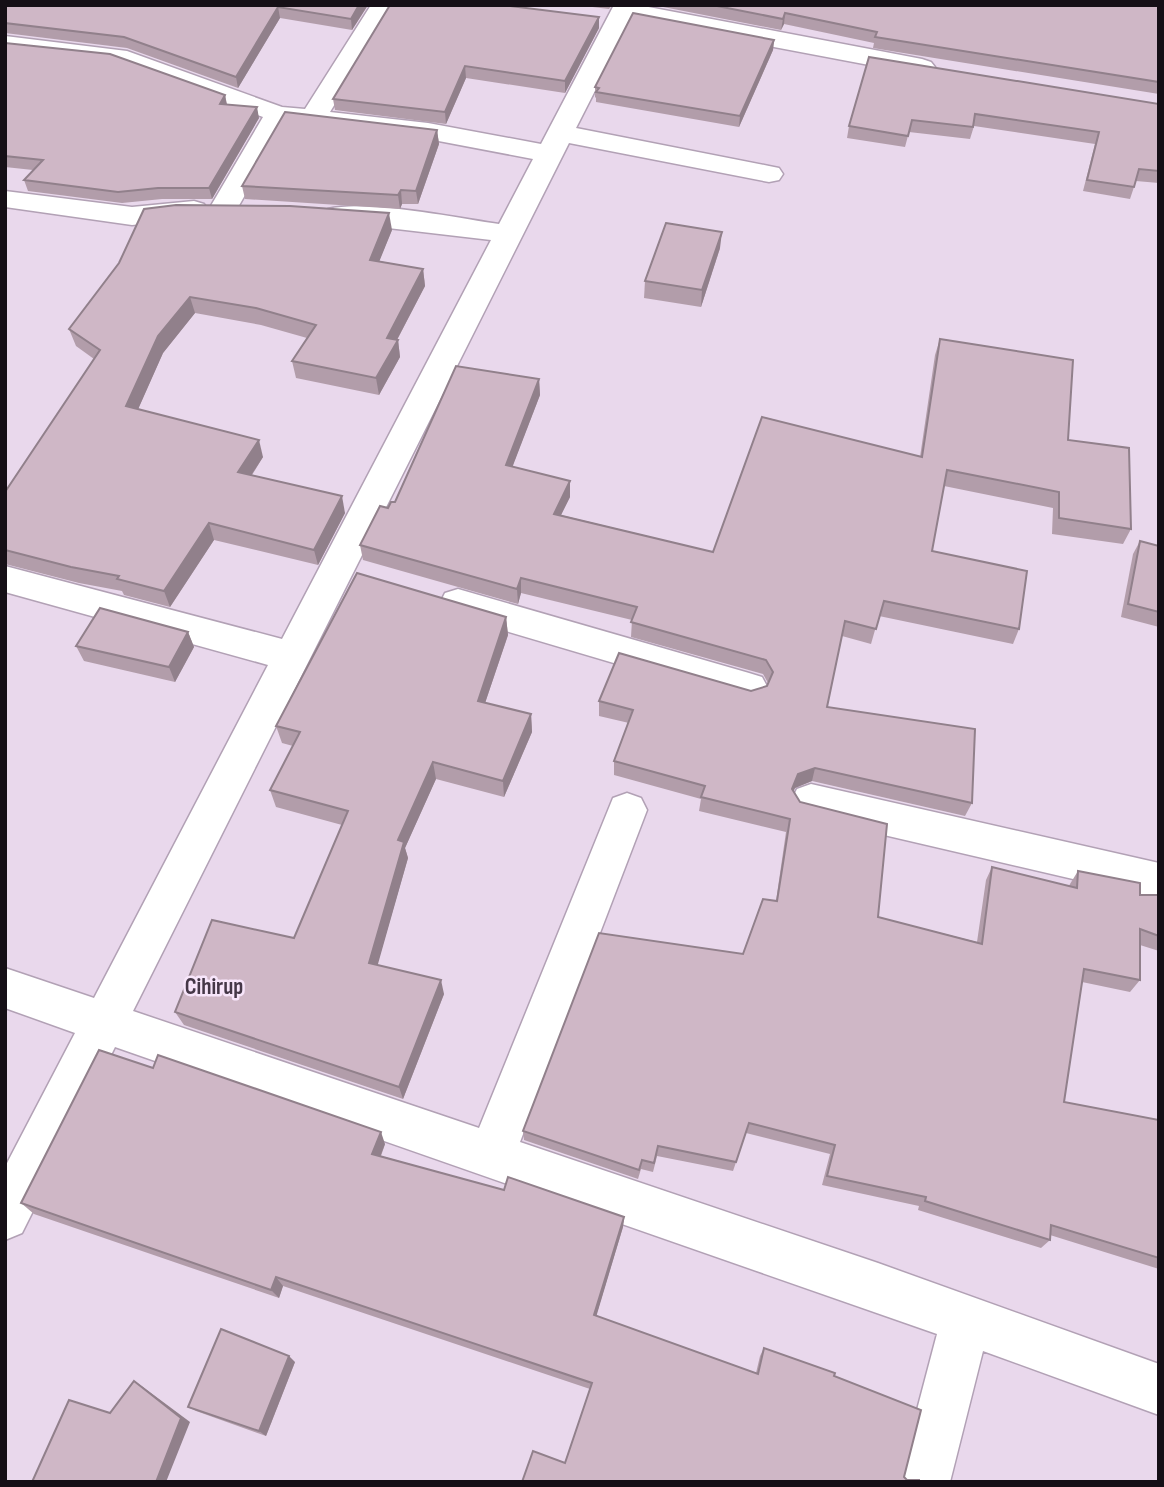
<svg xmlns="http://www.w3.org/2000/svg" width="1164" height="1487" font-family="'Sofia Sans Condensed',sans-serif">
  <rect width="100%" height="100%" fill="#e9d8ec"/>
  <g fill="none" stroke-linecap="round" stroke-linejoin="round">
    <defs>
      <g id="minor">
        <path d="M371 5H395L330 112 428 123 541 144 614 5H638L922 59 931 62 935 67 931 72 922 75 631 20 576 128 769 166 779 168 783 174 779 180 769 182 569 143 133 1011 479 1128 613 798 627 793 641 798 647 810 520 1142 878 1263 1159 1364V1415L983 1351 950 1482H898L937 1334 115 1047 22 1233 5 1240V1167L75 1033 5 1008V968L94 998 268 665 5 592V566L282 639 491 240 328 221 324 215 328 209C367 199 457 218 499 224L533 159 428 139 286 123 237 209 233 215 223 218 213 215 209 209 263 117 114 63 5 51V36L127 51 282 107 305 109Z"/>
        <polygon points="5,191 132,207 194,201 204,204 208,210 204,216 194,219 132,225 5,207"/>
        <polygon points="458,589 749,673 762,677 768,688 762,699 749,703 445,613 440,603 445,593"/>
        <polygon points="811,784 1159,863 1159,899 811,818 797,813 791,801 797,789"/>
      </g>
    </defs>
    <use href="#minor" stroke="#b2a1b5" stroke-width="3"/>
    <use href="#minor" fill="#fff" fill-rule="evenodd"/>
  </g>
  <g fill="#b29daa">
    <polygon points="5,5 368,5 352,30 280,18 238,88 127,48 5,33"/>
    <polygon points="576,5 612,5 609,9"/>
    <polygon points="653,5 1159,5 1159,94 891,51 873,48 874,43 784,24 781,30"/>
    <polygon points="599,17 599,28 565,93 466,78 446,124 335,110 333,99"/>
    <polygon points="774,40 773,50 739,127 596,102 596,98 595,97 595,87"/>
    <polygon points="5,43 225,95 227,104 259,118 212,199 162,199 122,203 28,191 24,180 33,170 5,167"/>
    <polygon points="869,57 1159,104 1159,183 1136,181 1130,199 1083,191 1095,144 974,126 970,139 909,132 905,147 847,138 849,126"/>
    <polygon points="437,130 439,144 418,204 402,204 400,209 245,199 242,186"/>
    <polygon points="392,230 379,261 423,269 425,286 397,340 398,340 400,357 379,395 296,378 292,361 307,338 261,325 195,313 163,353 138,409 263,457 252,475 345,513 318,565 214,540 170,607 124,595 122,591 79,583 5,564 5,492 94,359 76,346 69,329"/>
    <polygon points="720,248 701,307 644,298 645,281"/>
    <polygon points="940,339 1068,440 1131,529 1123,544 1052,534 1053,508 944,486 932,551 1019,629 1013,644 879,616 871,644 842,636 827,707 972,803 965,816 812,781 795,788 793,791 800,802 878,917 977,942 986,880 992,867 1069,886 1070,884 1078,871 1140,895 1159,895 1159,951 1140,945 1140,980 1130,992 1082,982 1064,1102 1159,1120 1159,1269 1050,1235 1050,1240 1041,1248 918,1210 919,1206 822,1185 830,1154 746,1133 733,1171 657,1156 653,1172 641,1169 638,1179 524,1140 523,1131 743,954 776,901 786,832 699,811 701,799 614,775 614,761 629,723 599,716 599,701 751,691 767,686 768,683 763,674 631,637 632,620 521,593 518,604 363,560 360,545 388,508 539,379 540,395 512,467 570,481 570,497 561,515 713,552 920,457 935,355"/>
    <polygon points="1140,541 1159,546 1159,627 1121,617 1133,554"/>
    <polygon points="506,617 508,635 485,703 531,714 532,732 504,797 436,779 405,848 408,858 377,965 444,994 403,1099 184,1025 175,1012 294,938 342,825 276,807 270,790 293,746 282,743 276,726"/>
    <polygon points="188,632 194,647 175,682 84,661 76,646"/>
    <polygon points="385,1144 381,1156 504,1190 624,1217 623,1227 596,1316 756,1373 760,1356 764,1348 834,1376 907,1480 919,1482 565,1463 590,1389 283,1286 279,1298 34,1214 21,1203"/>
    <polygon points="295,1362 266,1436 196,1411 188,1407"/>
  </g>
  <g fill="#91808b">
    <polygon points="359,5 368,5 352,30 351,19"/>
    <polygon points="278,7 280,18 238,88 236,77"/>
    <polygon points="785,13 784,24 781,30 783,19"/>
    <polygon points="599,17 599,28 565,93 565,81"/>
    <polygon points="774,40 773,50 739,127 740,116"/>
    <polygon points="465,66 466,78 446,124 445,112"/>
    <polygon points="225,95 227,107 220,104"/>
    <polygon points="257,107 259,118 212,199 209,188"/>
    <polygon points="437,130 439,144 418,204 416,191"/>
    <polygon points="401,190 402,204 400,209 398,195"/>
    <polygon points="389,213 392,230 373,277 370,260"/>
    <polygon points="722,232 720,248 701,307 702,290"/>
    <polygon points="423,269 425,286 389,355 387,338"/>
    <polygon points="190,297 195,313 163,353 132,423 126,406 158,336"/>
    <polygon points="398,340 400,357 379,395 376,378"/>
    <polygon points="539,379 540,395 507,481 506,465"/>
    <polygon points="259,440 263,457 243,488 238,472"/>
    <polygon points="570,481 570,497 554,529 554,514"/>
    <polygon points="342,496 345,513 318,565 314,550"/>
    <polygon points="209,523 214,540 170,607 164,591"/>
    <polygon points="521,578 521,593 518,604 517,589"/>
    <polygon points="506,617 508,635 480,718 478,701"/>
    <polygon points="188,632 194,647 175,682 169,667"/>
    <polygon points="531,714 532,732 504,797 503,781"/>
    <polygon points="433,762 436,779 405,848 408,858 374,978 369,963 398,840"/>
    <polygon points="815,768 812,781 795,788 789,802 792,789 798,774"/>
    <polygon points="441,980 444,994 403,1099 399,1087"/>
    <polygon points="381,1132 385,1144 377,1165 372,1154"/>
    <polygon points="624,1217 623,1227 594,1324 594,1315"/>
    <polygon points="276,1277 283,1286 279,1298 271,1290"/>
    <polygon points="289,1356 295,1362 266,1436 259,1431"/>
    <polygon points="134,1381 143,1387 190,1422 166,1482 156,1482"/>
  </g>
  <g fill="#cfb7c6" stroke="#91808b" stroke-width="2">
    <polygon points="5,5 359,5 351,19 278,7 236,77 124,37 5,23"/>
    <polygon points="390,5 501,5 599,17 565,81 465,66 445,112 333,99"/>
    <polygon points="712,5 1159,5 1159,82 894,40 875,37 877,32 785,13 783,19"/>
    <polygon points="633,13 774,40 740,116 596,92 599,88 595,87"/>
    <polygon points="5,43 110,54 225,95 220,104 257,107 209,188 158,188 118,192 24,180 43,160 5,156"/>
    <polygon points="869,57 1159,104 1159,171 1139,169 1134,187 1087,180 1099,132 975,114 973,127 912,120 908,136 849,126"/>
    <polygon points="285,112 437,130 416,191 401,190 398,195 242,186"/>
    <polygon points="176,205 290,206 389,213 370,260 423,269 387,338 398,340 376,378 292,361 316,325 256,308 190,297 158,336 126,406 259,440 238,472 342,496 314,550 209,523 164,591 117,579 119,576 71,567 5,550 5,492 100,350 69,329 119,263 144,209"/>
    <polygon points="666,223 722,232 702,290 645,281"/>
    <polygon points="940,339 1073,360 1068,440 1129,448 1131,529 1059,518 1059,492 947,470 932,551 1027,571 1019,629 884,601 876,629 845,621 827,707 975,729 972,803 815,768 798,774 792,789 800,802 887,824 878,917 982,944 992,867 1077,888 1078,871 1140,883 1140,895 1159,895 1159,936 1140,929 1140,980 1084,969 1064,1102 1159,1120 1159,1258 1051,1225 1050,1240 925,1201 926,1197 827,1176 835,1145 749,1123 736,1162 658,1146 654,1163 642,1160 639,1170 523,1131 599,933 743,954 763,899 777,901 790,819 701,797 705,786 614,761 633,710 599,701 619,653 751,691 767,686 773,672 766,660 631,622 637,607 521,578 517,589 360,545 380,506 388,508 391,502 395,502 456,366 539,379 506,465 570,481 554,514 713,552 762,417 922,457"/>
    <polygon points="1140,541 1159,546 1159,612 1128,604"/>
    <polygon points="357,573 506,617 478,701 531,714 503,781 433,762 398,840 404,842 369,963 441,980 399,1087 175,1012 212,920 294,938 348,811 270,790 300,732 276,726"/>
    <polygon points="100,608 188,632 169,667 76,646"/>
    <polygon points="99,1050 153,1068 158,1055 381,1132 372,1154 504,1190 508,1177 624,1217 594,1315 758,1374 764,1348 835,1373 834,1376 921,1410 904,1477 907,1480 919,1480 919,1482 522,1482 533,1451 565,1463 592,1383 276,1277 271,1290 21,1203"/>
    <polygon points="221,1329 289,1356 259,1431 188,1407"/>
    <polygon points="134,1381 181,1418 156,1482 32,1482 69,1400 110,1413"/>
  </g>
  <g text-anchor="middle" stroke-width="5" stroke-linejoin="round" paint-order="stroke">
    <g font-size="23" font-weight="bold" fill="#453747" stroke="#f7e5fa">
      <text x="214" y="994">Cihirup</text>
    </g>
  </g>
  <rect width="1164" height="1487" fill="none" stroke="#150f16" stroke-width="14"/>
</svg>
